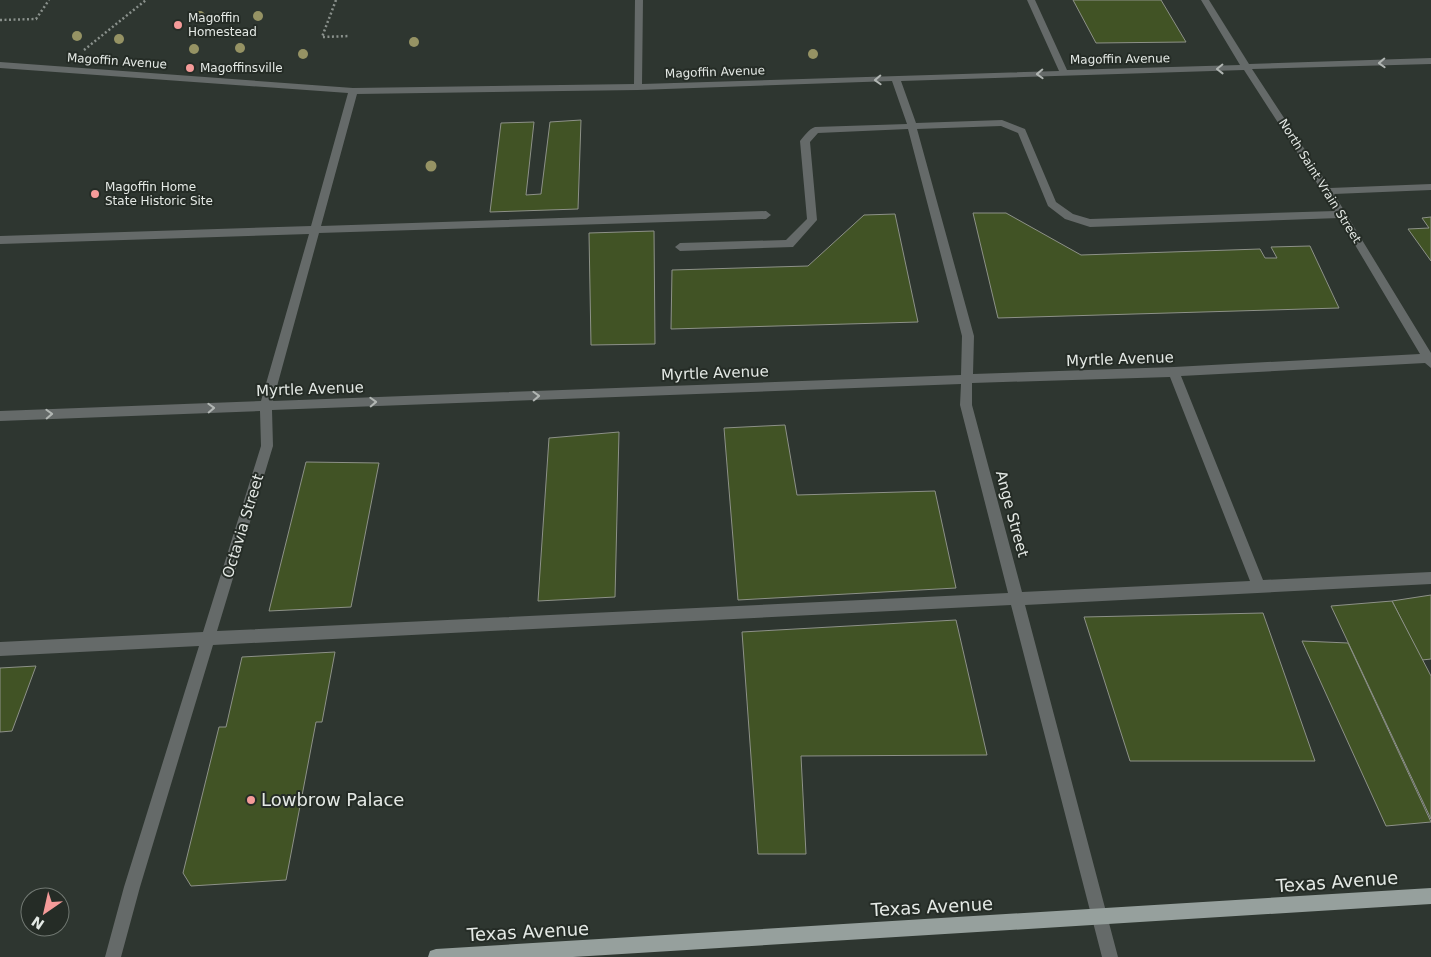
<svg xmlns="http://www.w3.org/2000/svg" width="1431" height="957" font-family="'DejaVu Sans',sans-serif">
  <rect width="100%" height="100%" fill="#2e3630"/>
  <g fill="#415325" stroke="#8d9188">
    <polygon points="1073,0 1161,0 1186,42 1096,43"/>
    <polygon points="581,120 578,209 490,212 501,123 534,122 526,195 541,194 550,122"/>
    <polygon points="973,213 1006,213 1081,255 1260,249 1265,258 1277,258 1271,247 1310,246 1339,308 998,318"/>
    <polygon points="895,214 918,322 671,329 672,270 808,266 864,215"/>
    <polygon points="1431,217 1431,261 1408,229 1429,228 1422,218"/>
    <polygon points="654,231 655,344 591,345 589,233"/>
    <polygon points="785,425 797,495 935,491 956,588 738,600 724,428"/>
    <polygon points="619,432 615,597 538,601 549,438"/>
    <polygon points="306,462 379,463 351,607 269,611"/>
    <polygon points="1431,595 1431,659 1422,660 1392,601"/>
    <polygon points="1392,601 1431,676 1431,819 1331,606"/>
    <polygon points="1263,613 1315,761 1130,761 1084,617"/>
    <polygon points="956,620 987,755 801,756 806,854 758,854 742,632"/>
    <polygon points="1302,641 1348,643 1431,822 1386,826"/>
    <polygon points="335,652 322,722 316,722 286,880 191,886 183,873 219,727 226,727 242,657"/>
    <polygon points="36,666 12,731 0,732 0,668"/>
  </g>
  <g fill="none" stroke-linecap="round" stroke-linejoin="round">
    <g stroke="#8a918c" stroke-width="2.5" stroke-dasharray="2 2.5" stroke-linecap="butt">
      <polyline points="336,0 322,37 349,36"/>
      <polyline points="0,20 36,19 49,0"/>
      <polyline points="84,50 146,0"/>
    </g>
    <path fill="#656a69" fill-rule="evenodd" d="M635 0H643L642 84 1059 71 1027 0H1035L1067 70 1240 65 1201 0H1209L1249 64 1431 58V64L1252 69 1330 188 1431 184V190L1334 194 1431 353V368L1425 363 1181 376 1263 580 1431 572V584L1025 605 1118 957H1102L1011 605 213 645 140 887 121 957H105L124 887 199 646 0 656V642L203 632 261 446 260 411 0 421V411L261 401 309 234 0 244V236L311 226 348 93 0 68V62L353 88 634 84ZM1244 70 1335 211 1090 219 1073 214 1056 202 1025 129 1002 120 916 123 901 81ZM892 81 907 124 815 127C809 129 804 136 800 141L807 219 786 240 680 243 675 247 680 251 793 247 817 220 810 142 818 133 908 129 962 336 961 375 273 401 319 233 766 219 771 215 766 211 321 226 357 94 638 90ZM1001 126 1018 133 1048 206 1065 219 1090 227 1339 218 1420 354 1174 367 973 374 974 336 917 129ZM1170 377 1250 581 1022 592 972 405V383ZM961 384 960 405 1008 593 217 631 273 446 272 410Z"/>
    <polygon fill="#96a09d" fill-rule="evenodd" points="1431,888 1431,904 573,957 428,957 430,951 436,949"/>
  </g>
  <g fill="#969364">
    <circle cx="200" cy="16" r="5"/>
    <circle cx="258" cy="16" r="5"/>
    <circle cx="77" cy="36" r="5"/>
    <circle cx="119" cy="39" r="5"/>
    <circle cx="414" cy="42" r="5"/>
    <circle cx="240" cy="48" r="5"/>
    <circle cx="194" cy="49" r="5"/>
    <circle cx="303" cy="54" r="5"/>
    <circle cx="813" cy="54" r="5"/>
    <circle cx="431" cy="166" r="5.5"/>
  </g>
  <defs><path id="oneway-chevron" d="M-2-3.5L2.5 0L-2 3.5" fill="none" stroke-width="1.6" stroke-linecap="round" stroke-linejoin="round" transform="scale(1.25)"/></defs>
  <g stroke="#b1b6b3">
    <use href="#oneway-chevron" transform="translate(1382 63) rotate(178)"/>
    <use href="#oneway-chevron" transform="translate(1220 69) rotate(179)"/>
    <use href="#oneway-chevron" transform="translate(1040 74) rotate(178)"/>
    <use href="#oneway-chevron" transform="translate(878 80) rotate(178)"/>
    <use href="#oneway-chevron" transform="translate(536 396) rotate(-2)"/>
    <use href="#oneway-chevron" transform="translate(373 402) rotate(-2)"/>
    <use href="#oneway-chevron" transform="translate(211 408) rotate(-2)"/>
    <use href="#oneway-chevron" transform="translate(49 414) rotate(-2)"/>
  </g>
  <g fill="#f59b99" stroke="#252c26" stroke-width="2">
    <circle cx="178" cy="25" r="5"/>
    <circle cx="190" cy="68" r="5"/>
    <circle cx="95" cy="194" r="5"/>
    <circle cx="251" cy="800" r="5"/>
  </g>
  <g text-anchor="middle" stroke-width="4" stroke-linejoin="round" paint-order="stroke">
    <g font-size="12" fill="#e4e9e5" stroke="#252c26" text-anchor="start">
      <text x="188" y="22">Magoffin<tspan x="188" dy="14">Homestead</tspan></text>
      <text x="200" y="72">Magoffinsville</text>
      <text x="105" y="191">Magoffin Home<tspan x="105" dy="14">State Historic Site</tspan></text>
    </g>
    <g font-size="12" fill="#e4e9e5" stroke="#252c26">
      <text transform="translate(1120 59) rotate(-1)" y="4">Magoffin Avenue</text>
      <text transform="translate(117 61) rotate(4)" y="4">Magoffin Avenue</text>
      <text transform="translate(715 72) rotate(-2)" y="4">Magoffin Avenue</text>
      <text transform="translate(1320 181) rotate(58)" y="4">North Saint Vrain Street</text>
    </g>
    <g font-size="15" fill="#e4e9e5" stroke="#252c26">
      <text transform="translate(1120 359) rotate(-2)" y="5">Myrtle Avenue</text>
      <text transform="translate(715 373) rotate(-2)" y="5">Myrtle Avenue</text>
      <text transform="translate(310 389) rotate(-2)" y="5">Myrtle Avenue</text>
      <text transform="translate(1012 514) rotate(75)" y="5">Ange Street</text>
      <text transform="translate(243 526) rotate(-73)" y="5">Octavia Street</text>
    </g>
    <g font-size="18" fill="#e4e9e5" stroke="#252c26" text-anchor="start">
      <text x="261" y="806">Lowbrow Palace</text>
    </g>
    <g font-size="18" fill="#e4e9e5" stroke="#252c26">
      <text transform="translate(1337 882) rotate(-4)" y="6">Texas Avenue</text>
      <text transform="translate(932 907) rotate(-3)" y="6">Texas Avenue</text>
      <text transform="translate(528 932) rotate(-3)" y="6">Texas Avenue</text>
    </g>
  </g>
  <g transform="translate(45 912) rotate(214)"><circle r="24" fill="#252c26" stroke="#717872"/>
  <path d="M0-4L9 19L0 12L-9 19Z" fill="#f59b99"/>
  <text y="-8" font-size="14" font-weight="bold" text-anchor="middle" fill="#e4e9e5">N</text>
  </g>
</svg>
